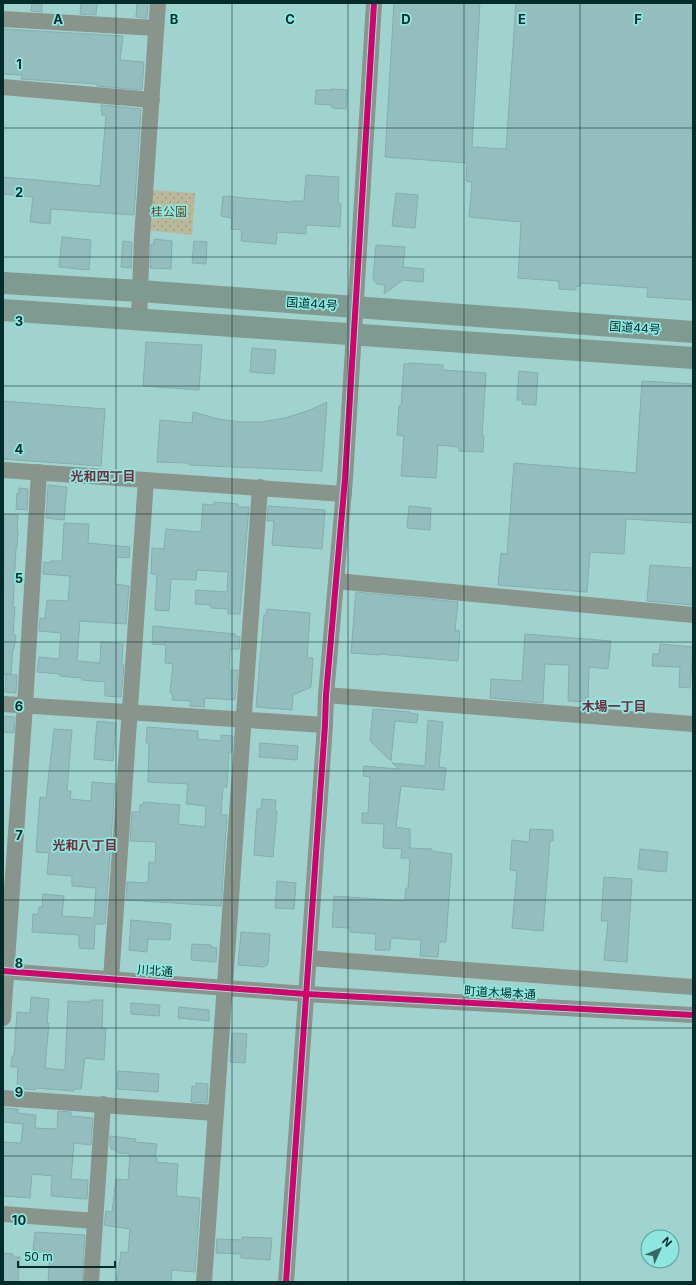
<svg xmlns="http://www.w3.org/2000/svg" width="696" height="1285" font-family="Inter,'Noto Sans JP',sans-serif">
  <defs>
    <pattern id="park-dots" width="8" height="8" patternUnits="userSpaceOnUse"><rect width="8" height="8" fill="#bab89a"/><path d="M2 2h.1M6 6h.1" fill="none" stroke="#9e9e85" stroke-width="1.8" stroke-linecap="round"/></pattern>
  </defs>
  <rect width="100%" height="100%" fill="#a1d3ce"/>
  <polygon fill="url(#park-dots)" points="149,190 195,193 192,235 147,230"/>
  <g fill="#94bdbe" stroke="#85adae">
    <polygon points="32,3 42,3 42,12 31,11"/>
    <polygon points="81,3 97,3 96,15 80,14"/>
    <polygon points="137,3 148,3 147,18 136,17"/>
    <polygon points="394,3 480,3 472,147 506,149 516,3 693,3 692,300 647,297 648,288 581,283 580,286 576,286 576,290 559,289 559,281 518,278 521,222 469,217 472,182 466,181 467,163 385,157"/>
    <polygon points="3,29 123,36 120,60 144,62 142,90 97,86 97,84 21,79 22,75 3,74"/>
    <polygon points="331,89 347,90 346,109 332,108 332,105 315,104 316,90 331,90"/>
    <polygon points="101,105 141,109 134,215 51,209 50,224 30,222 33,197 3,194 3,177 100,186 106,115 102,115"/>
    <polygon points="306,175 339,177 338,203 341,204 340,227 306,225 306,234 277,232 276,244 241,241 242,230 231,229 232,218 221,216 223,196 291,202 291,201 304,201"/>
    <polygon points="396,193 418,195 415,228 392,226"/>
    <polygon points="62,237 91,240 89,270 59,267"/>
    <polygon points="154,239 172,241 171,269 150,268 151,244 154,244"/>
    <polygon points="123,241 132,242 131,268 121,267"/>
    <polygon points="194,241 207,242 206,264 192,263"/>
    <polygon points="376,245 405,247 403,267 424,269 423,282 403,280 384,294 385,285 377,284 373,279"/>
    <polygon points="146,342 202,345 199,390 143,386"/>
    <polygon points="252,348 276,350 274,374 250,372"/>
    <polygon points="409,363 443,365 443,370 486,373 482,436 484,436 483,452 459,451 459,447 438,445 436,478 401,476 404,436 397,435 399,406 401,406 404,364 409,364"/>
    <polygon points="519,371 538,373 536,405 522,404 522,400 517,400"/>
    <polygon points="642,381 693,384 693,523 626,519 624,554 590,552 587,592 498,585 501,553 507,554 514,463 636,473"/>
    <polygon points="3,401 105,409 101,466 3,459"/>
    <polygon points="327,402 322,471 189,465 189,463 157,462 160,420 192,423 193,412 218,419 241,422 261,422 285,418 310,410"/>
    <polygon points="48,485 67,487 64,520 46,518"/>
    <polygon points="19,488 28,489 27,510 16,509 17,493 19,493"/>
    <polygon points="214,502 238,504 238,507 249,507 240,614 228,614 228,609 211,608 211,605 195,604 196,590 227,592 228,572 197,570 196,580 171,579 169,611 155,610 157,574 151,574 152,548 164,549 166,529 201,532 203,504 214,505"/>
    <polygon points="268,506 325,510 322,549 272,545 274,521 267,521"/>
    <polygon points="409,506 431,508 430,530 407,528"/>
    <polygon points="4,514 18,515 17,531 18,531 17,548 16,548 13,607 15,607 13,635 16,635 14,649 13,649 11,674 3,674"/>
    <polygon points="64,523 89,524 88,543 130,547 129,558 117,557 115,584 129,586 126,624 80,621 77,661 100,663 101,642 123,644 122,665 124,665 121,697 105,696 105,682 82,680 82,678 60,676 60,674 37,672 39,657 59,659 61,633 39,631 40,618 45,619 47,600 68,601 70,576 43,574 44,562 50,563 50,561 62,561"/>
    <polygon points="650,565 693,568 693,605 647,601"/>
    <polygon points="356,592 458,602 455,630 460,631 458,661 379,654 379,655 351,653"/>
    <polygon points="267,609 310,613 307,658 313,658 311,687 293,695 292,710 256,707 264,615 266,615"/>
    <polygon points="153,626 235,634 235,636 240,637 239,649 230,649 229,670 238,670 235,700 205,698 204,707 190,706 191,701 172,700 173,694 171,694 170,692 173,664 165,663 166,645 152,644"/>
    <polygon points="525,634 611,641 608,669 589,667 588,702 568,701 569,665 545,664 543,703 490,698 491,679 522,681"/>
    <polygon points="660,644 693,647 690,688 679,687 680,667 652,666 653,654 659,654"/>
    <polygon points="6,674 17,675 16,693 5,692"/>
    <polygon points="373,709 410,712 409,713 418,714 417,723 395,721 391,761 371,742 370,739"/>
    <polygon points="3,716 15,717 14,733 3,732"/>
    <polygon points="428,720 443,722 439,767 446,768 444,790 401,786 396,827 410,829 410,848 432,849 432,851 452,854 446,942 439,942 438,957 420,956 421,940 391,938 390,950 375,950 376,934 350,932 350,928 332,927 334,896 405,901 406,888 408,888 410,858 401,858 402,849 383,848 384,824 362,823 362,813 368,813 370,777 363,776 364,766 399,769 392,763 425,766"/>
    <polygon points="97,721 116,723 113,761 94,759"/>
    <polygon points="147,727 198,731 198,739 221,741 221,735 233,736 232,752 229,752 227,787 223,787 221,815 227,815 221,906 126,900 127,882 148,883 149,862 155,863 156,842 130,841 132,812 140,812 140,805 143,805 144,802 180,805 178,824 205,827 206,806 186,804 188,784 148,782 149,743 146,743"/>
    <polygon points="54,729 72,730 67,791 71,791 70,799 91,801 92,782 115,784 105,924 95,924 94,949 79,948 79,935 32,932 33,914 38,914 39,907 42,907 43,894 64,896 62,916 94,918 96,888 72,886 72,876 47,874 49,853 36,852 40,797 46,798"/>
    <polygon points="260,743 298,746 297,760 259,757"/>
    <polygon points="262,799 276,800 275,811 277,811 273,857 254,855 257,809 261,809"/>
    <polygon points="530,829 553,830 553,841 550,841 543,931 512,928 517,871 510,870 512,840 529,842"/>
    <polygon points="640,849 668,852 666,872 638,869"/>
    <polygon points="604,877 632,879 627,962 604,960 608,921 601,921"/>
    <polygon points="277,881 296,883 294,909 275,908"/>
    <polygon points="131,920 171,924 170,940 148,939 147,952 129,950"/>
    <polygon points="241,932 270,934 268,964 264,967 238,965"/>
    <polygon points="192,944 211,945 211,947 217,948 216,962 191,960"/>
    <polygon points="31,997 49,999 47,1023 49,1023 45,1068 65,1070 68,1001 90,1002 90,1000 103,1000 102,1028 106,1028 104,1060 85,1058 81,1089 74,1089 74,1091 35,1088 35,1090 17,1088 18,1067 11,1067 12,1056 14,1056 17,1012 30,1013"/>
    <polygon points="131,1003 160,1005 159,1016 131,1014"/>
    <polygon points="179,1007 209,1010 209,1021 178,1018"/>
    <polygon points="232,1033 247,1034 245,1063 230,1062"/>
    <polygon points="118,1071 159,1074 158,1092 117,1089"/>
    <polygon points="196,1083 208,1084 207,1103 191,1102 192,1086 196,1087"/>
    <polygon points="3,1108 18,1109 18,1113 36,1115 35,1128 57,1129 58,1111 71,1112 71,1116 93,1118 91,1145 74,1143 71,1179 88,1180 87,1199 51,1196 52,1176 32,1174 30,1198 3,1196 3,1142 21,1143 23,1124 3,1122"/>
    <polygon points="110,1136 136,1139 135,1142 157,1144 155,1158 157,1158 157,1162 178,1164 176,1196 200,1198 195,1272 172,1270 171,1282 117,1282 121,1252 128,1253 130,1229 104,1225 106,1211 112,1212 116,1179 128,1180 130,1154 117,1153 117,1150 111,1149 111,1147 110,1147"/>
    <polygon points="35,1232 85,1235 82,1282 48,1282 50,1253 33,1251"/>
    <polygon points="242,1237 272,1238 270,1260 241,1258 241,1254 216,1253 217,1239 242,1240"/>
    <polygon points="3,1253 13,1254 13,1257 20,1257 18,1282 3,1282"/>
  </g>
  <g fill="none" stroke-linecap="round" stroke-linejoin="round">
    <g stroke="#88948c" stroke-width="16">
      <polyline points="3,19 156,28"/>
      <polyline points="3,87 152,100"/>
      <polyline points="139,319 142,238 158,3"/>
      <polyline points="3,470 344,494"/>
      <polyline points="336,581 693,615"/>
      <polyline points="326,695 693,724"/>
      <polyline points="3,704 325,725"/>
      <polyline points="309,958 693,987"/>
      <polyline points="3,971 306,994 693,1015"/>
      <polyline points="111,979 146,480"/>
      <polyline points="3,1018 25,705 39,472"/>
      <polyline points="3,1098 215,1113"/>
      <polyline points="3,1214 95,1221"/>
      <polyline points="91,1282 103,1104"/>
      <polyline points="204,1282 260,487"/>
      <polyline points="286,1282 325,725 326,695 345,479 374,3"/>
    </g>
    <g stroke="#7f9a91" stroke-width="22">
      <polyline points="3,283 140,291 693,332"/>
      <polyline points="3,310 693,358"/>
    </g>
    <defs>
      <g id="cycleway">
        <polyline points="3,971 306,994 693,1015"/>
        <polyline points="286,1282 325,725 326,695 345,479 374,3"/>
      </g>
    </defs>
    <use href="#cycleway" stroke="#8de7e0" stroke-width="8"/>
    <use href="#cycleway" stroke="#d6006c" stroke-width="6"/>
  </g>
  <path fill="none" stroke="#032c2a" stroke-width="1" stroke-opacity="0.55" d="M116 3V1282M232 3V1282M348 3V1282M464 3V1282M580 3V1282M3 128H693M3 257H693M3 386H693M3 514H693M3 642H693M3 771H693M3 900H693M3 1028H693M3 1156H693"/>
  <g text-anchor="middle" stroke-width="3.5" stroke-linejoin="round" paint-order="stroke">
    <g font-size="12" fill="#69481e" stroke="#8de7e0">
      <text x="169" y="216">桂公園</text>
    </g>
    <g font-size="12" fill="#032c2a" stroke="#8de7e0">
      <text transform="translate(312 304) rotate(4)" y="4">国道44号</text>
      <text transform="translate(635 328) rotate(4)" y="4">国道44号</text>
      <text transform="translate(155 971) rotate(4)" y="4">川北通</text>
      <text transform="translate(500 993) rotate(3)" y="4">町道木場本通</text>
    </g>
    <g font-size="13" font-weight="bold" fill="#752e3d" stroke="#8de7e0">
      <text x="103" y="481">光和四丁目</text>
      <text x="614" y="711">木場一丁目</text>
      <text x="85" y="850">光和八丁目</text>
    </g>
  </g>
  <g font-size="13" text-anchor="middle" font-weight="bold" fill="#032c2a" stroke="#8de7e0" stroke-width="3.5" stroke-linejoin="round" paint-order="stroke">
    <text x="58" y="24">A</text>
    <text x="174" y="24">B</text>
    <text x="290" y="24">C</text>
    <text x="406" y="24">D</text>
    <text x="522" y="24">E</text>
    <text x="638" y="24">F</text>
    <text x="19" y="69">1</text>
    <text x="19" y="197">2</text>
    <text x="19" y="326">3</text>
    <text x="19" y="454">4</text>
    <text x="19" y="583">5</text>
    <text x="19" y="711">6</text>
    <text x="19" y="840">7</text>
    <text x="19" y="968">8</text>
    <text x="19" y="1097">9</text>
    <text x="19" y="1225">10</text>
  </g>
  <rect width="696" height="1285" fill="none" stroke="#032c2a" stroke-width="8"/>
  <g transform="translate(660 1249) rotate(45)"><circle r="19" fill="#8de7e0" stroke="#569c97"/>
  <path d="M0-3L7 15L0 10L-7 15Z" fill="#3a6663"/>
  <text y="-6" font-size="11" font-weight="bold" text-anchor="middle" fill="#032c2a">N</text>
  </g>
  <path d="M18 1261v6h97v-6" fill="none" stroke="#032c2a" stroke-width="2"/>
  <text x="24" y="1261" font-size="12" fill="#032c2a" stroke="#8de7e0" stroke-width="3" paint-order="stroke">50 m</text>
</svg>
